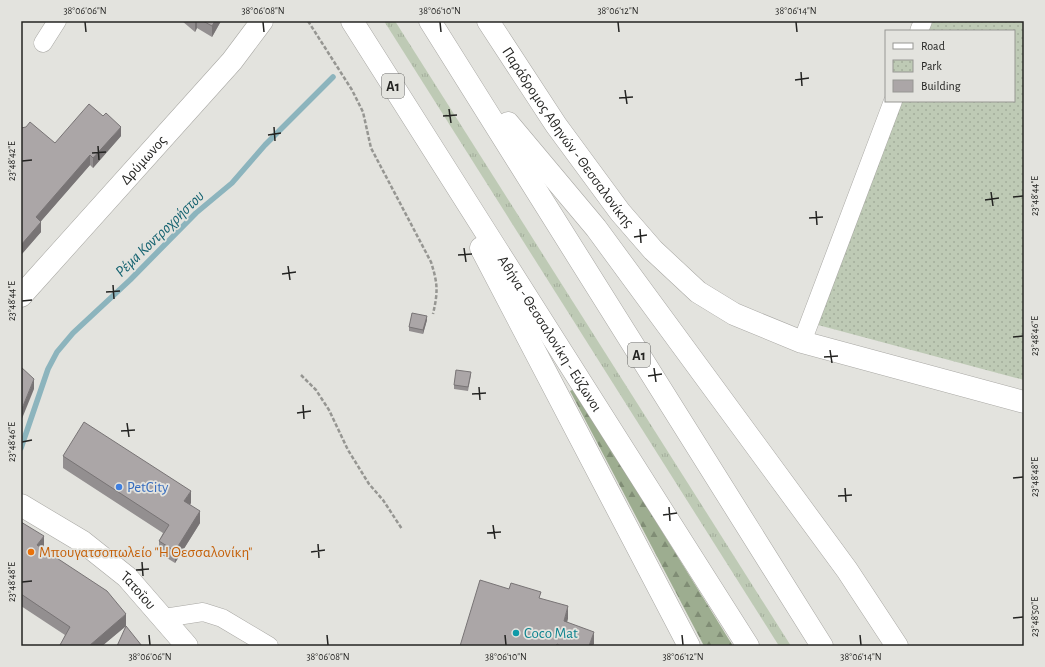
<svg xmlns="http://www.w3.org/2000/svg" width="1045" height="667" font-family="'Alegreya Sans',sans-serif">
  <defs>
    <pattern id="grass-tufts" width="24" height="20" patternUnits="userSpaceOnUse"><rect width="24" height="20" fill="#becab5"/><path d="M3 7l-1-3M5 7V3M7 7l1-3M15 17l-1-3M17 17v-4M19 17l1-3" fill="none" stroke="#a3ad9b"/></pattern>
    <pattern id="forest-firs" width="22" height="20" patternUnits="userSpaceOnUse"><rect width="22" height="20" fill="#9dad90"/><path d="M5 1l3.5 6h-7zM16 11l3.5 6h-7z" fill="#808d75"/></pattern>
    <pattern id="park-dots" width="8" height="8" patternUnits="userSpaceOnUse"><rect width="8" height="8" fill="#becab5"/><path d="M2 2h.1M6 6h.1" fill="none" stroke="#a3ad9b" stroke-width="1.8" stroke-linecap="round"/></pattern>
  </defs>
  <rect width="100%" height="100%" fill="#e3e3de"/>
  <polygon fill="url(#grass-tufts)" points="384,21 395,21 791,646 779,646"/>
  <polygon fill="url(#forest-firs)" points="574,389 733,646 704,646 570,391"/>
  <polygon fill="url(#park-dots)" points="932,21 1024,21 1024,380 818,325 902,101 1014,101 1014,31 928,31"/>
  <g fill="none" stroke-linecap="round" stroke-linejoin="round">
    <polyline stroke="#8cb4bd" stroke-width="5.5" points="21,448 48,369 57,352 73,333 130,280 196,213 232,183 265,145 333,77"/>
    <defs>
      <g id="street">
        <polyline points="919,31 923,21"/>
        <polyline points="43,43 57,21"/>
        <polyline points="802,342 893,101"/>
        <polyline points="164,618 203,612 222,618 269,646"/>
      </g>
      <g id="secondary">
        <path id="s1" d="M488 21 556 125 620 212 653 250 698 292 734 314 802 342 1024 402"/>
        <path id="s2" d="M21 296 232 61 262 21"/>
        <path id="s3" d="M21 505 83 542 127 577 187 646"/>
      </g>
      <g id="highway">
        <path id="s4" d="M352 21 748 646"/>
        <polyline points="430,21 822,646"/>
        <polyline points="508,123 596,228 847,570 897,646"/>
        <polyline points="481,248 689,646"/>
      </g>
    </defs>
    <use href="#street" stroke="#a8a7a3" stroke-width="19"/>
    <use href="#secondary" stroke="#a8a7a3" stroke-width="23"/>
    <use href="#highway" stroke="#a8a7a3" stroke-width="23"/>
    <g stroke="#969692" stroke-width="2.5" stroke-dasharray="4 2" stroke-linecap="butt">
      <path d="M308 21 352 90 363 112 371 148 431 262C438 284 438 292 433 314"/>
      <polyline points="301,375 316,390 329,410 348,450 369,484 383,500 402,529"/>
    </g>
    <use href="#street" stroke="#fff" stroke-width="18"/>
    <use href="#secondary" stroke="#fff" stroke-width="22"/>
    <use href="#highway" stroke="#fff" stroke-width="22"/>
  </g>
  <g fill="#938f90">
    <polygon points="182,21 221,21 212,37 197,28 195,32"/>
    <polygon points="21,128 55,143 121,136 93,168 90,165 40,222 41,232 21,255"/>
    <polygon points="427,320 423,334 409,331 409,327"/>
    <polygon points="471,375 468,391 454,389 454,385"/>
    <polygon points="63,456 191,503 190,504 200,523 175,563 159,553 159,541 163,533 63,468"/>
    <polygon points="21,522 44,548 44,549 126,626 102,646 60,646 65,635 21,606"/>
  </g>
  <g fill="#787475">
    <polygon points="196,21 197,21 197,28 195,32 195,22"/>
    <polygon points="215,21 221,21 212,37 212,26"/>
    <polygon points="121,127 121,136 93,168 93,158"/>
    <polygon points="90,155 90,165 36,227 36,217"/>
    <polygon points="41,222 41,232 21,255 21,245"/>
    <polygon points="427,316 427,320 423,334 423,330"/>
    <polygon points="34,379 34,389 21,421 21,411"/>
    <polygon points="22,421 22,431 21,433 21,423"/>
    <polygon points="191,491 191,503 184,513 184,501"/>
    <polygon points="200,511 200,523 175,563 175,551"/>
    <polygon points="44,536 44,548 37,556 37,545"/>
    <polygon points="568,606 568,619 564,633 564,621"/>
    <polygon points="126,614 126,626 102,646 89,646"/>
    <polygon points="594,632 594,644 593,646 589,646"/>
  </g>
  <g fill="#aba6a7" stroke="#787475">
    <polygon points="203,21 215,21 212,26"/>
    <polygon points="89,104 103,116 106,113 121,127 93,158 90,155 36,217 41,222 21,245 21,128 26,127 30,122 55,143"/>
    <polygon points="412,313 427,316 423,330 409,327"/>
    <polygon points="21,367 34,379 21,411"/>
    <polygon points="456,370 471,372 468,387 454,385"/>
    <polygon points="84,422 191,491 184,501 200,511 175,551 159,541 169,525 63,456"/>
    <polygon points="21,522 44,536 37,545 107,591 126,614 89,646 62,646 60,645 70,627 21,594"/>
    <polygon points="480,580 509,589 511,583 541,592 539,598 568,606 564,621 594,632 589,646 561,646 557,644 556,646 460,646"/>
    <polygon points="126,626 142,646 117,646"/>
  </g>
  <path fill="none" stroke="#242422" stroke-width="1.5" d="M85 22 86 32M263 22 264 32M440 22 441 32M618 22 619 32M796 22 797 32M801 72 802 86M795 80 809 78M625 90 627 104M619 98 633 97M449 109 451 123M443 116 457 115M274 127 275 141M268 135 281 133M98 146 99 160M92 153 106 152M22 161 32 160M991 192 993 206M1013 197 1023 196M985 200 999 198M816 211 817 225M809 218 823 217M640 229 641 243M634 237 647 235M464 248 466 262M458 255 472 254M288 266 290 280M282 274 296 272M113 285 114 299M106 292 120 291M22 301 32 300M1013 337 1023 336M830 350 832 363M824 357 838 356M654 368 656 382M648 376 662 374M479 387 480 400M472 394 486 393M303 405 304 419M297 413 311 411M127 423 129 437M121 431 135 430M22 442 32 440M1013 478 1023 477M845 488 846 502M838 496 852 495M669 507 670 521M663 515 677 513M493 525 495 539M487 533 501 532M318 544 319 558M311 552 325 550M142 562 143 576M136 570 149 569M22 582 32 581M1013 618 1023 617M149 635 150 645M327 635 328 645M505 635 506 645M682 635 683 645M860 635 861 645"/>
  <circle fill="#3f7fe0" stroke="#e3e3de" stroke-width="1.5" cx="119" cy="487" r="4"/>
  <circle fill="#e8710a" stroke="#e3e3de" stroke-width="1.5" cx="31" cy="552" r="4"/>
  <circle fill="#0f9aa8" stroke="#e3e3de" stroke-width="1.5" cx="516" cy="633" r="4"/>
  <g text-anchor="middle" stroke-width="3.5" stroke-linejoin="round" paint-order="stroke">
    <g fill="#e3e3de" stroke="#5d5d5a" stroke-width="1">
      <rect x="382" y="74" width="22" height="24" rx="3"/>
      <rect x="628" y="343" width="22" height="24" rx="3"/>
    </g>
    <g font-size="14" font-weight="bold" fill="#242422">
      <text x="393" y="91">Α1</text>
      <text x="639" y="360">Α1</text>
    </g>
    <g font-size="15" fill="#242422" stroke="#e3e3de">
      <text dy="5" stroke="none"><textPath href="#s1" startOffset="141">Παράδρομος Αθηνών - Θεσσαλονίκης</textPath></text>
      <text dy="5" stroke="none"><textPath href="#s2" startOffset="183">Δρύμωνος</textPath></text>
      <text dy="5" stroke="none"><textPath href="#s4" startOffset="370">Αθήνα - Θεσσαλονίκη - Εύζωνοι</textPath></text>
      <text dy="5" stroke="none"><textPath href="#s3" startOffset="146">Τατοΐου</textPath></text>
    </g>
    <g font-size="15" fill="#366cbe" stroke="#e3e3de" text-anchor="start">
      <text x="127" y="492">PetCity</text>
    </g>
    <g font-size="15" fill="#c56008" stroke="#e3e3de" text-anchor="start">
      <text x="39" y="557">Μπουγατσοπωλείο "Η Θεσσαλονίκη"</text>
    </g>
    <g font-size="15" fill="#0d838f" stroke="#e3e3de" text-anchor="start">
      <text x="524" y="638">Coco Mat</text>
    </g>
    <g font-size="16" font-style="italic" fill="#12616f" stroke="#e3e3de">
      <text transform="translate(159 233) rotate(-44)" y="6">Ρέμα Κοντροχρήστου</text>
    </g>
  </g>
  <rect width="1045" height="667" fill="none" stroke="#e3e3de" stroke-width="44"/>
  <rect x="885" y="30" width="130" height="72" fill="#e3e3de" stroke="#979793"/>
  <rect x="893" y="43" width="20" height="6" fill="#ffffff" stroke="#979793"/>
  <text x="921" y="50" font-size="12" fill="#242422">Road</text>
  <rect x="893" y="60" width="20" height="12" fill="url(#park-dots)" stroke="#979793"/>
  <text x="921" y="70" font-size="12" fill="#242422">Park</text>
  <rect x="893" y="80" width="20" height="12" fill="#aba6a7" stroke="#979793"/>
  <text x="921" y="90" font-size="12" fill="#242422">Building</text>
  <rect x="22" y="22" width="1001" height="623" fill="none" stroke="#242422" stroke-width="1.5"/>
  <g font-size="10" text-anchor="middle" fill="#242422">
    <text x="85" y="14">38°06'06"N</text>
    <text x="263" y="14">38°06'08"N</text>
    <text x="440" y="14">38°06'10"N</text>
    <text x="618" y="14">38°06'12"N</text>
    <text x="796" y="14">38°06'14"N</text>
    <text transform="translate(11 161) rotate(-90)" y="4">23°48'42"E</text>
    <text transform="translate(1034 196) rotate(-90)" y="4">23°48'44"E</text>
    <text transform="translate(11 301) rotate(-90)" y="4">23°48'44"E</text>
    <text transform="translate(1034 336) rotate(-90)" y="4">23°48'46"E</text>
    <text transform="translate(11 442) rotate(-90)" y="4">23°48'46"E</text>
    <text transform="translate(1034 477) rotate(-90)" y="4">23°48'48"E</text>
    <text transform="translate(11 582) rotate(-90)" y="4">23°48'48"E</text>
    <text transform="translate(1034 617) rotate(-90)" y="4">23°48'50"E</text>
    <text x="150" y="660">38°06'06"N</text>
    <text x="328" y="660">38°06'08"N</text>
    <text x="506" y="660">38°06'10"N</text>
    <text x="683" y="660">38°06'12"N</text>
    <text x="861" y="660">38°06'14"N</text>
  </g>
</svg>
